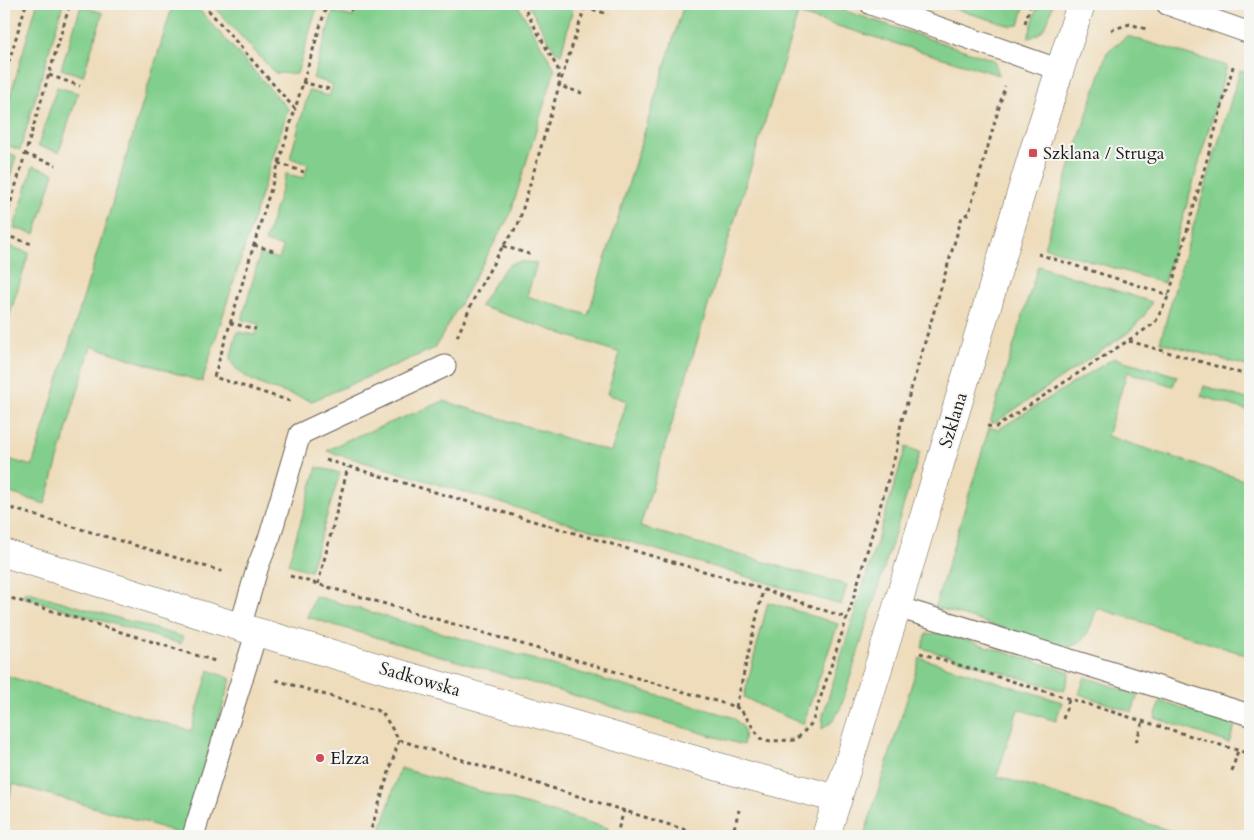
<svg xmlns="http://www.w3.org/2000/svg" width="1254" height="840" font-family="Cardo,serif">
  <rect width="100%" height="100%" fill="#f6f6f2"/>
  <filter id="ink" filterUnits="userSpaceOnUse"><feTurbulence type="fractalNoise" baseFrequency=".02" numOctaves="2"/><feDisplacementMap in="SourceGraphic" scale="10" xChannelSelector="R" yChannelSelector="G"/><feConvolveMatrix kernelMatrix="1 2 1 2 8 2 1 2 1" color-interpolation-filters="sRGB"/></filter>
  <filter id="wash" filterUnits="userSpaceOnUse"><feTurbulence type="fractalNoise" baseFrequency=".0096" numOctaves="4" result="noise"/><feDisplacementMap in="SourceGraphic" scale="20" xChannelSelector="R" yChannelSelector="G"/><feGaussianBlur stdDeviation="1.12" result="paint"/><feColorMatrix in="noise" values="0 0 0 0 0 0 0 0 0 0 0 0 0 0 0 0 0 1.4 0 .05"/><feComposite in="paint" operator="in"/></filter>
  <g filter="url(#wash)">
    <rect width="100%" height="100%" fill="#eedcba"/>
    <g fill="#82cf8d" stroke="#4f7654">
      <polygon points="37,4 63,4 20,150 4,144 4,117"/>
      <polygon points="173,4 194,4 288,109 202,382 91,346 45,504 4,491 4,458 32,466"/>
      <polygon points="211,4 318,4 297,74 275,73"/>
      <path d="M357 4H517L555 69 510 215 435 348 312 401C286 392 243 385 230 360L237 332 255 335 259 324 242 320 260 254 279 259 283 247 265 242 286 174 304 178 308 164 290 158 309 91 329 96 333 85 313 78 333 12 353 17Z"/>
      <polygon points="528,4 574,4 561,54 555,51"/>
      <path d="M684 4H824L994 60 999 75 798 14 640 527 847 585 841 605 327 451 345 441 444 401 611 452 627 401 607 394 620 353 480 306C486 296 500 272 508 266 516 260 528 262 537 263L527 296 588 315Z"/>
      <polygon points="939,4 1025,4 1019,25 1011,26"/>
      <path d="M1038 4H1053C1048 20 1047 34 1028 38Z"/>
      <polygon points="81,6 103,13 83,76 61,69"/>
      <polygon points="1127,36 1227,66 1164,283 1044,247 1107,52"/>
      <polygon points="1240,70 1250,73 1250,367 1160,342 1179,274"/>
      <polygon points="57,87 78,93 59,152 38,146"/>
      <polygon points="4,151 16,156 4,198"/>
      <polygon points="33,166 54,173 35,234 14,228"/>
      <polygon points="9,246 29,253 9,317 4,315 4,263"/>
      <polygon points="1038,266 1152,302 1144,316 1129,332 996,422 990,423"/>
      <path d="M1114 358 1177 376 1173 386 1127 372 1107 436 1250 482V656L1097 608C1090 627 1089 642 1066 648L935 607 989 428 999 429Z"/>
      <polygon points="1204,386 1250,400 1250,411 1201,396"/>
      <polygon points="906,447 920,452 841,707 833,721 822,729 823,715"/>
      <polygon points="317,467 340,473 310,571 288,564"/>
      <polygon points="25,591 183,637 181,644 23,597"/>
      <path d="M315 596 732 717C745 728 746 729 743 745L307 617Z"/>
      <polygon points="768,602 838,624 803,724 765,708 744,697"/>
      <polygon points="943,633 1070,672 1064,691 922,648 926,634"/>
      <polygon points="920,658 1062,702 1056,721 1018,709 997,776 1187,836 864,836"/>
      <polygon points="209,670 231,679 183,835 148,823 13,784 4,818 4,675 191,731"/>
      <polygon points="1085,677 1138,695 1132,712 1079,694"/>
      <polygon points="1160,701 1235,726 1229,743 1155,718"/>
      <polygon points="400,768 608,828 606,836 402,836 381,830"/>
    </g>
  </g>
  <g filter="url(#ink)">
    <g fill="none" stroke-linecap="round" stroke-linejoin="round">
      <defs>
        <g id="service">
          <polyline points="871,4 1060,70"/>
          <polyline points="1167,4 1250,33"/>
          <polyline points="897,607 1250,715"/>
          <polyline points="240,627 258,566 270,536 300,434 445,366"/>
          <polyline points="193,836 257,631"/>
        </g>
        <g id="minor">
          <polyline points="4,553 240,627 750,776 838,799"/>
          <polyline points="826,836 897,607 1033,153 1081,4"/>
        </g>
      </defs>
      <use href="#service" stroke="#665f53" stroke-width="23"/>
      <use href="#minor" stroke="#665f53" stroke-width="29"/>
      <g stroke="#665f53" stroke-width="3" stroke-dasharray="4 4" stroke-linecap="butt">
        <polyline points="99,4 105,5"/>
        <polyline points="203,4 295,109 327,4"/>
        <polyline points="335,4 352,10"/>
        <polyline points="522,4 558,69 559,86 582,93"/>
        <polyline points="585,7 608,14"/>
        <polyline points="1025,23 1031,4"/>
        <polyline points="1111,30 1130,24 1146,29"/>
        <polyline points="49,75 80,86"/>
        <polyline points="4,78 26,4"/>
        <polyline points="302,82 329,89"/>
        <polyline points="25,154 56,165"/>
        <polyline points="278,163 304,172"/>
        <polyline points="4,225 70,4"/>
        <polyline points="4,235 32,244"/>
        <polyline points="254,245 277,252"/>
        <polyline points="503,246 532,255"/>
        <polyline points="1038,254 1169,295"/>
        <polyline points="230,323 256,329"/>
        <polyline points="4,324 7,325"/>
        <polyline points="457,337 476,294 503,246 518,225 559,86 586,4"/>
        <polyline points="1129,341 1240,373 1250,373"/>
        <polyline points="290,401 214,377 295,109"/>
        <polyline points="987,426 996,427 1155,323 1169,295 1234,63"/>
        <polyline points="326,460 744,583 847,618"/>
        <polyline points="4,506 224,572"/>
        <polyline points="290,576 736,707 741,710 761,739"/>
        <polyline points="318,584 348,467"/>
        <polyline points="4,596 215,661"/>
        <polyline points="920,653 1250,754"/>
        <polyline points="276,680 382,712 399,740 705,836"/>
        <polyline points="736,707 763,590"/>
        <polyline points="1063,719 1070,696"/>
        <polyline points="761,741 761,739 771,741 796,740 812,723 851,606 897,449 901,423 962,217 969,213 1005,86"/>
        <polyline points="1136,742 1143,721"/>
        <polyline points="1232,771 1238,750"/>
        <polyline points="370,834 378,836"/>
        <polyline points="369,836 399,740"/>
        <polyline points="616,836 624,811"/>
        <polyline points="732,836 739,810"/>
      </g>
      <use href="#service" stroke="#fff" stroke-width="21"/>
      <use href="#minor" stroke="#fff" stroke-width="28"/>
    </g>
  </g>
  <g fill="#d1495b" stroke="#f6f6f2" stroke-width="2">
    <rect x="1028" y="148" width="10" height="10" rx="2.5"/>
    <circle cx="320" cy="758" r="5"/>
  </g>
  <g text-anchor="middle" stroke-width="4" stroke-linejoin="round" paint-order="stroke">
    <g font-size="18" fill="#1c1c1c" stroke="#f6f6f2" text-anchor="start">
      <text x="1043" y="159">Szklana / Struga</text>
      <text x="330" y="764">Elzza</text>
    </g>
    <g font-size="18" fill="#1c1c1c" stroke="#f6f6f2">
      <text transform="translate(953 420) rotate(-73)" y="6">Szklana</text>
      <text transform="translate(420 679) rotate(16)" y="6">Sadkowska</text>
    </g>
  </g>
  <rect width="1254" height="840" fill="none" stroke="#f6f6f2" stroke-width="20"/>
</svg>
